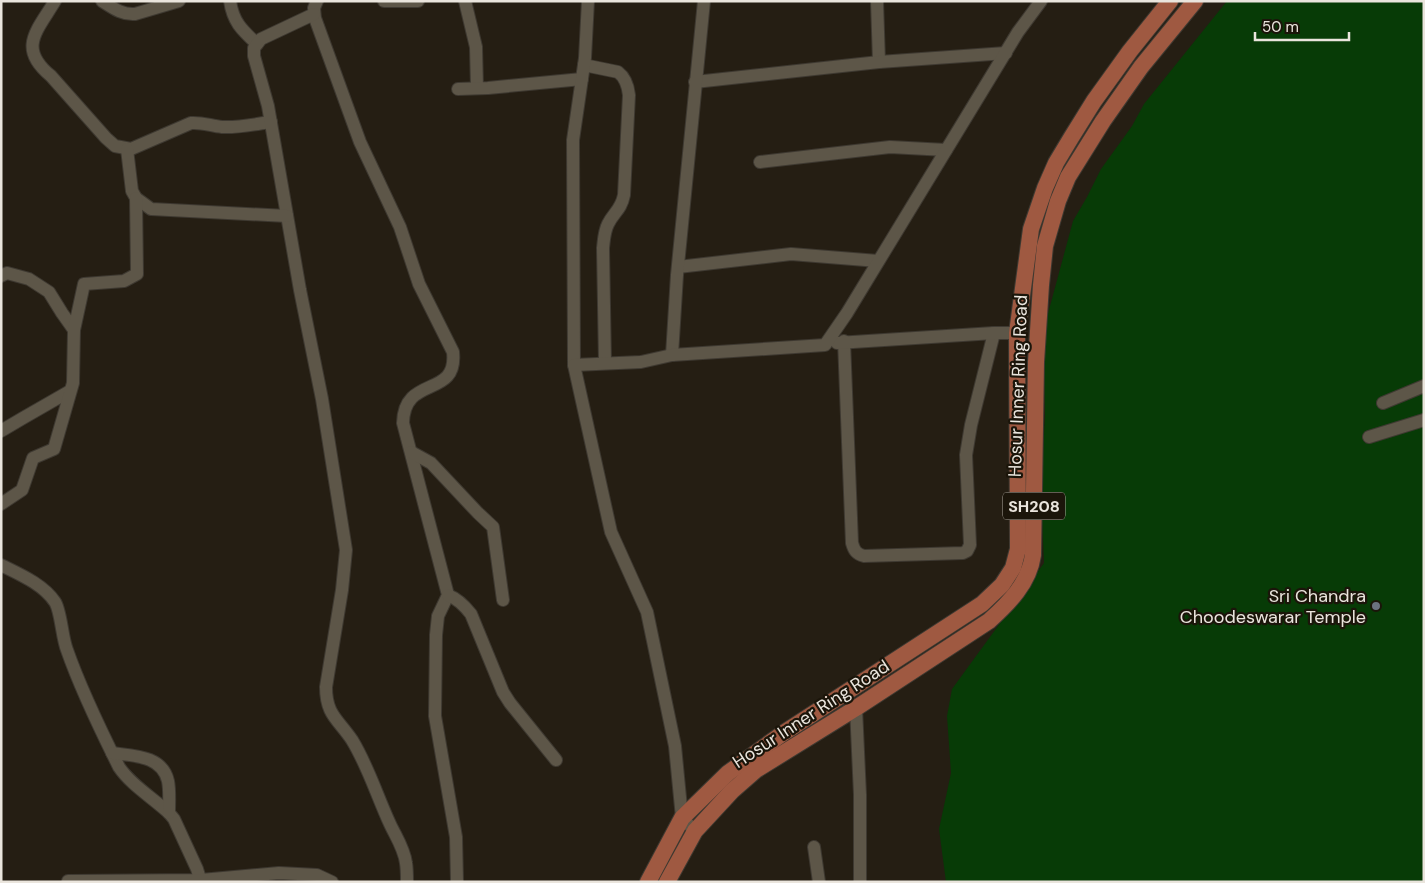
<svg xmlns="http://www.w3.org/2000/svg" width="1425" height="883" font-family="'DM Sans',sans-serif">
  <rect width="100%" height="100%" fill="#251e13"/>
  <polygon fill="#073b06" points="1227,1 1424,1 1424,882 946,882 939,829 951,773 947,716 952,689 1044,563 1041,496 1045,415 1043,332 1073,221 1087,197 1101,169 1132,126 1144,104"/>
  <g fill="none" stroke-linecap="round" stroke-linejoin="round">
    <defs>
      <g id="minor">
        <path d="M55 1C37 31 17 48 51 76L106 138 115 146 131 149 191 123C202 122 211 126 222 127 238 128 255 124 271 122"/>
        <path d="M102 1C113 8 122 15 135 14L179 1"/>
        <path d="M230 1C233 22 242 30 257 44"/>
        <path d="M317 1 314 8 315 18 360 142 400 227 419 284 453 352C458 399 404 374 403 423L448 595 438 616 436 635 435 716 456 837 457 882"/>
        <polyline points="384,1 418,1"/>
        <polyline points="465,1 476,47 477,88"/>
        <polyline points="877,1 879,62"/>
        <path d="M314 14 261 39 254 48V56L268 106 300 290 322 399 346 550 342 590 326 687C326 715 338 719 352 740 368 766 377 796 390 824 396 837 404 848 406 863 407 869 407 875 407 882"/>
        <path d="M584 65 618 72C626 78 628 86 629 95L624 195C621 210 614 212 608 224 604 232 604 240 603 248L605 363"/>
        <polyline points="695,82 879,62 1006,53"/>
        <polyline points="458,89 488,88 582,79"/>
        <polyline points="127,149 132,191 136,198 151,209 287,216"/>
        <polyline points="760,162 890,147 946,150"/>
        <polyline points="678,267 791,254 878,261"/>
        <polyline points="1,276 7,273 29,279 49,292 62,313 74,330"/>
        <path d="M844 341 852 543C854 550 856 554 864 556L963 553 967 551 970 545 966 455 971 425 994 333"/>
        <polyline points="837,343 994,333 1017,333"/>
        <polyline points="672,355 677,275 704,1"/>
        <polyline points="574,365 573,140 585,58 588,1"/>
        <polyline points="1383,403 1424,386"/>
        <polyline points="1,431 23,418 70,391"/>
        <polyline points="1369,437 1424,420"/>
        <polyline points="411,452 431,463 478,513 493,527 503,600"/>
        <polyline points="1,504 22,490 33,458 54,449 73,383 74,330 84,284 124,281 137,274 136,198"/>
        <path d="M1 565C19 574 43 584 55 602 61 611 62 638 67 650 81 690 100 729 119 767 131 785 153 798 169 813L174 819 197 869 201 882"/>
        <path d="M448 595C458 599 464 605 471 614L503 692 510 703 556 760"/>
        <polyline points="856,708 860,795 860,882"/>
        <path d="M112 753C133 756 162 755 168 781 170 791 169 802 169 813"/>
        <polyline points="695,831 682,818 675,746 647,612 611,532 574,365 641,362 672,355 825,345 847,313 1018,32 1041,1"/>
        <polyline points="814,847 819,882"/>
        <polyline points="68,881 201,880 279,873 317,875 332,882"/>
      </g>
      <g id="major">
        <polyline points="648,882 682,818 728,773 782,734 982,604 1002,585 1013,568 1018,549 1017,333 1031,229 1045,188 1056,163 1071,138 1094,101 1130,51 1170,1"/>
        <path d="M667 882 695 831 732 791 756 770 856 708 989 621C1009 603 1029 583 1033 555L1036 362 1041 285 1045 246 1058 201 1068 177 1103 121 1141 67 1195 1"/>
      </g>
    </defs>
    <use href="#minor" stroke="#3e3931" stroke-width="14"/>
    <use href="#major" stroke="#3e3931" stroke-width="18"/>
    <use href="#minor" stroke="#5d5648" stroke-width="12"/>
    <use href="#major" stroke="#9f5941" stroke-width="16"/>
  </g>
  <circle fill="#6b7280" stroke="#1b150a" stroke-width="2" cx="1376" cy="606" r="5"/>
  <g text-anchor="middle" stroke-width="4.5" stroke-linejoin="round" paint-order="stroke">
    <rect fill="#1b150a" stroke="#aca79e" stroke-width="1" x="1003" y="492.5" width="62" height="27" rx="4"/>
    <g font-size="16" font-weight="bold" fill="#eae5dd">
      <text x="1034" y="512">SH208</text>
    </g>
    <g font-size="18" fill="#eae5dd" stroke="#1b150a">
      <text transform="translate(1018 386) rotate(-88)" y="6">Hosur Inner Ring Road</text>
      <text transform="translate(811 714) rotate(-33)" y="6">Hosur Inner Ring Road</text>
    </g>
    <g font-size="18" fill="#eae5dd" stroke="#1b150a" text-anchor="end">
      <text x="1366" y="602">Sri Chandra<tspan x="1366" dy="21">Choodeswarar Temple</tspan></text>
    </g>
  </g>
  <rect width="1425" height="883" fill="none" stroke="#eae5dd" stroke-width="5"/>
  <path d="M1255 32v8h94v-8" fill="none" stroke="#eae5dd" stroke-width="2.5"/>
  <text x="1262" y="32" font-size="15" fill="#eae5dd" stroke="#1b150a" stroke-width="4" paint-order="stroke">50 m</text>
</svg>
